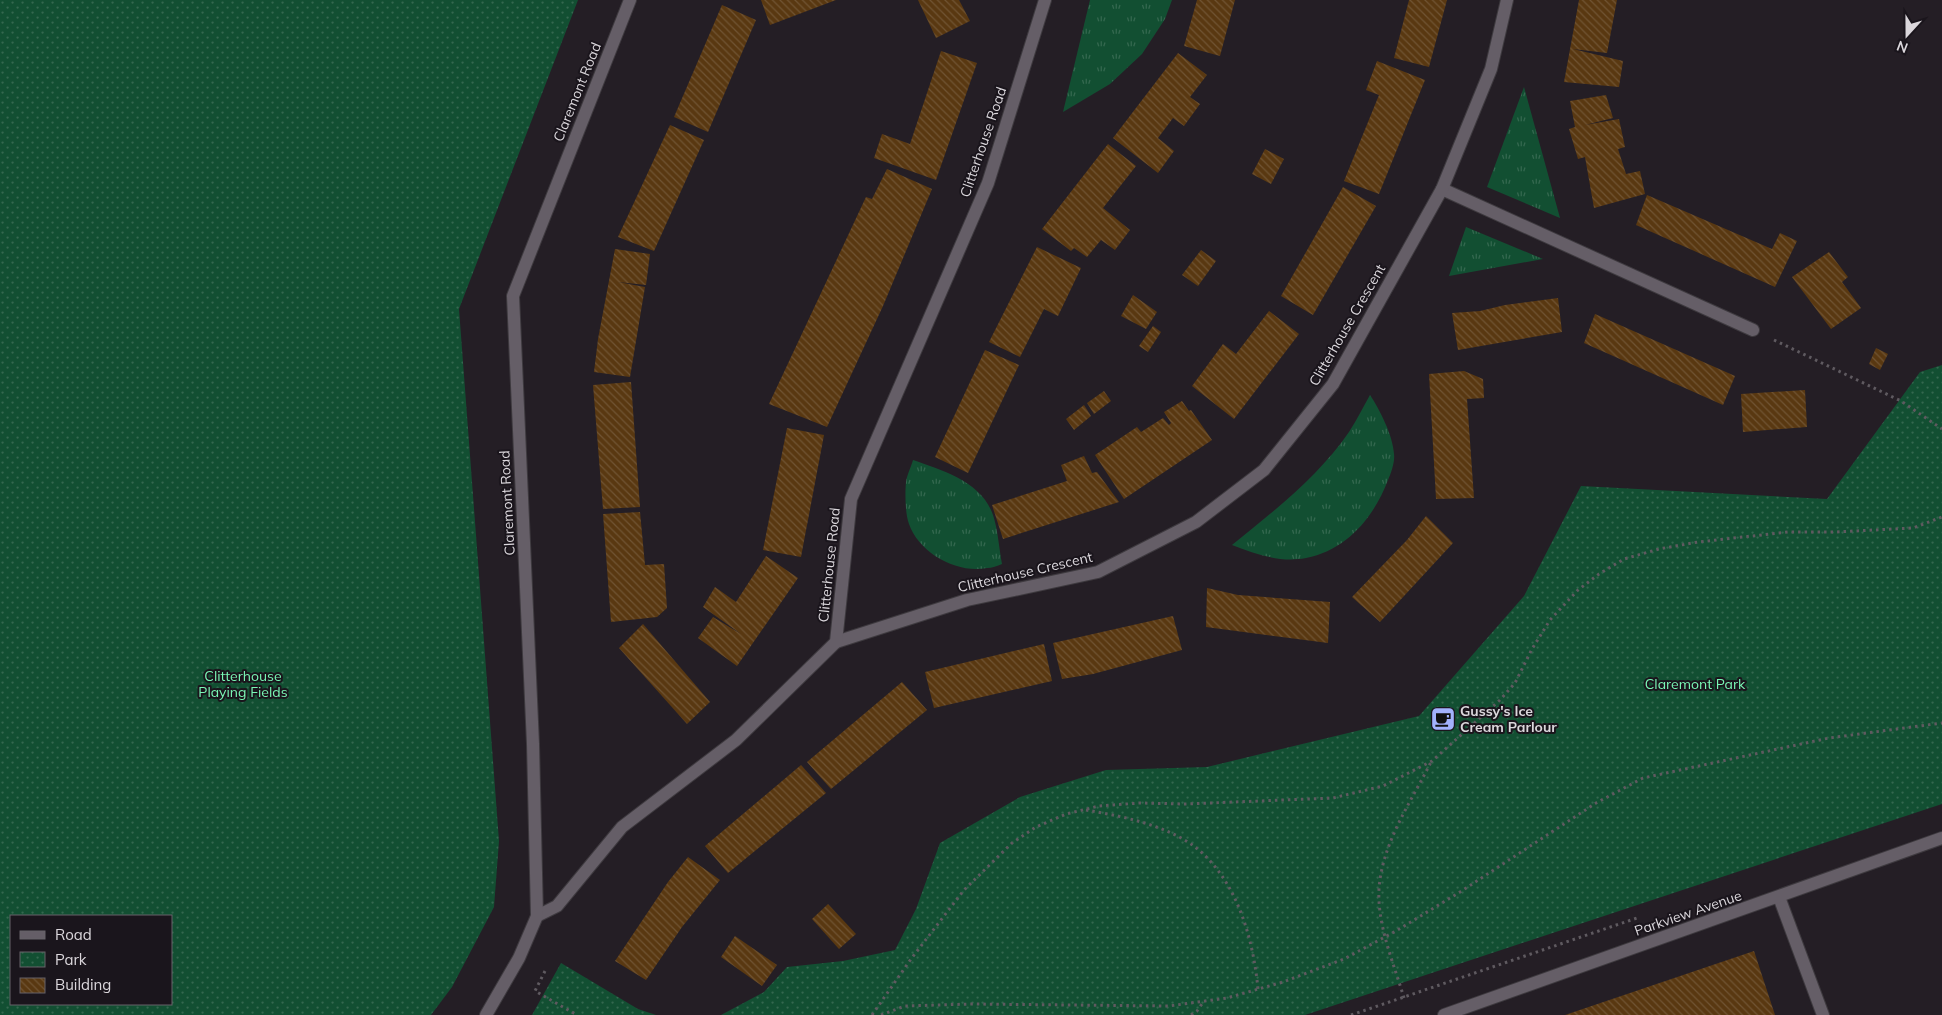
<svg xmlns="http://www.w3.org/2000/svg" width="1942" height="1015" font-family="Mulish,sans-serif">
  <defs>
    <pattern id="grass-tufts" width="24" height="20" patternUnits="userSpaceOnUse" patternTransform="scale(1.25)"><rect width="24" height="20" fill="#124f32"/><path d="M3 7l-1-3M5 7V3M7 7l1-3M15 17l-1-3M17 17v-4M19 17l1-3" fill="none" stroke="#34684f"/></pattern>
    <pattern id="park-dots" width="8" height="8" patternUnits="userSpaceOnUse" patternTransform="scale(1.25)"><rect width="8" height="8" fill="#124f32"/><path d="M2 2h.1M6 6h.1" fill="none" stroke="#34684f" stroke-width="1.8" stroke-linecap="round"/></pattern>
    <pattern id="building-back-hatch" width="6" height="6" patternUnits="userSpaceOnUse" patternTransform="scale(1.25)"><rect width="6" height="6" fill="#593811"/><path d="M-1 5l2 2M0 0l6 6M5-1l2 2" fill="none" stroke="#705433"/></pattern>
  </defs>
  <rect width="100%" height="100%" fill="#241e25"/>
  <g fill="url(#grass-tufts)">
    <polygon points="1090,0 1172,0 1165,19 1142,54 1110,84 1063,112"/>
    <polygon points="1524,87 1560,218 1487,187"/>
    <polygon points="1466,227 1543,259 1449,276"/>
    <path d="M1370 395C1380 410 1393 436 1394 454 1395 462 1391 473 1388 480 1374 517 1347 550 1306 558 1280 563 1256 554 1232 545 1274 511 1318 477 1349 432 1357 420 1363 407 1370 395Z"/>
    <path d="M913 460C942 470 982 482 993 515 998 530 999 548 1002 564 997 566 992 568 987 568 957 574 919 553 909 524 905 513 905 493 906 482 907 475 911 467 913 460Z"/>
  </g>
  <g fill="url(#park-dots)" fill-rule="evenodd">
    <path d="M0 0H578L459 309 499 841 494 907 452 987 431 1015H0ZM11 916H171V1004H11Z"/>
    <polygon points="1942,365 1942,804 1305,1015 721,1015 764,992 787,967 843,961 895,950 916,909 940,843 1020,797 1106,770 1207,767 1419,716 1524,596 1581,486 1827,499 1920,372"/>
    <polygon points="561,963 638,1009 656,1015 532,1015"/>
  </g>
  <g fill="url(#building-back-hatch)">
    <polygon points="761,0 836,0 770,25"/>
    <polygon points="918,0 959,0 970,21 936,38"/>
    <polygon points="1197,0 1235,0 1220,56 1184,46"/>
    <polygon points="1409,0 1447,0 1429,67 1394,58"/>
    <polygon points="1579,0 1617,0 1607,53 1573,49 1623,61 1619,87 1564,82"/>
    <polygon points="722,5 756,20 708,132 674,117"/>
    <polygon points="941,51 977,63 936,180 874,158 882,134 910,144"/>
    <polygon points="1178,53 1207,75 1190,97 1200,104 1184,126 1173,118 1158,138 1174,151 1158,173 1113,138"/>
    <polygon points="1377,61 1425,80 1379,194 1344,181 1379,95 1366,90"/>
    <polygon points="1606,95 1613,118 1585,125 1619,119 1625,147 1618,149 1626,174 1640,171 1645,194 1594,208 1585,157 1578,159 1569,129 1575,127 1570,101"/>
    <polygon points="670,125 704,140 654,251 618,237"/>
    <polygon points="1108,144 1136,166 1103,208 1130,230 1115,250 1101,240 1087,257 1074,248 1071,251 1042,229"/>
    <polygon points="1265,149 1284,159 1271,184 1252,174"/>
    <polygon points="887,169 932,189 883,306 827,427 769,404 866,197 872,199"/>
    <polygon points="1343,187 1376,206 1313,315 1281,296"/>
    <polygon points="1647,195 1772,249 1780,233 1797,241 1775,287 1636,225"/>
    <polygon points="1037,247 1081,268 1058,316 1044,309 1020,357 989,342"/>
    <polygon points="615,249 650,254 646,285 618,282 645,287 630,377 594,372 598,339"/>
    <polygon points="1201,250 1216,261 1198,286 1182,275"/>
    <polygon points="1829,252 1848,277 1842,282 1861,308 1831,329 1792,277"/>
    <polygon points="1133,295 1157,312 1146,329 1121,316"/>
    <polygon points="1558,298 1562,332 1458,350 1452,313 1480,311 1505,305"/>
    <polygon points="1269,311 1299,334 1234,419 1192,386 1223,344 1236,354"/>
    <polygon points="1595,314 1735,376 1723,405 1584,343"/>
    <polygon points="1153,326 1161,332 1148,352 1139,346"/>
    <polygon points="1876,348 1888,354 1880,370 1869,364"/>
    <polygon points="985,350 1019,365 968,473 935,457"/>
    <polygon points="1464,371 1483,379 1484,398 1467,399 1474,498 1436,499 1429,374"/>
    <polygon points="631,382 640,507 603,509 593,385"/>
    <polygon points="1805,390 1807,427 1743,432 1741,394"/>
    <polygon points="1104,391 1111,401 1094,414 1087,403"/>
    <polygon points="1182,401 1189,411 1191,410 1212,440 1124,499 1095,455 1137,427 1141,432 1163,418 1169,425 1171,423 1164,412"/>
    <polygon points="1084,405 1091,416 1074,430 1066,419"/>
    <polygon points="787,428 824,435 801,557 763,550"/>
    <polygon points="1084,456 1092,473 1097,472 1119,502 1003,539 992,505 1067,481 1061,465"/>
    <polygon points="640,512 645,565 664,564 667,608 657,617 611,622 603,514"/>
    <polygon points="1426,516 1453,543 1380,622 1352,597 1407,540"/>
    <polygon points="766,556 798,578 737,666 698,638 713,617 741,634 703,607 715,587 736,602"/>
    <polygon points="1207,588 1238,595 1330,602 1328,643 1206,627"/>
    <polygon points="1173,616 1182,650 1093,674 1062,679 1053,643"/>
    <polygon points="643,624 710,702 687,724 619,648"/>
    <polygon points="1044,644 1052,681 934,708 925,672"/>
    <polygon points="902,682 927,710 831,789 807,762"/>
    <polygon points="801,765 826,793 728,873 705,846"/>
    <polygon points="688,857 720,880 682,927 646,980 615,961 668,882"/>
    <polygon points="828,904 856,934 839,949 812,919"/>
    <polygon points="735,936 777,965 762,986 721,957"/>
    <polygon points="1754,951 1775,1015 1565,1015"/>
  </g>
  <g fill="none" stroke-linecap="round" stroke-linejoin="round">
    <defs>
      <g id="minor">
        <polyline points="1442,189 1753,330"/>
        <polyline points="836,642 967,600 1098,572 1196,522 1264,470 1333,384 1442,189 1491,69 1507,0"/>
        <polyline points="1779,897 1823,1015"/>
        <polyline points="537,916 557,906 622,827 736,740 836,642 851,499 988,183 1045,0"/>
        <polyline points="486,1015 519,958 537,916 533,744 513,296 630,0"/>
        <polyline points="1444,1015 1942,838"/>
      </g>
    </defs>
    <use href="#minor" stroke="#3e3a3f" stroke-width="14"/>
    <g stroke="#5f5a60" stroke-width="3" stroke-dasharray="2.5 4" stroke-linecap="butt">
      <polyline points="1774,340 1901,401 1942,429"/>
      <path d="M1086 810C1121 816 1161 824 1191 844 1236 876 1253 937 1258 989"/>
      <polyline points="545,971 535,991 577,1015"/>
      <path d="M1404 998C1394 964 1377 925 1379 889 1382 843 1411 802 1431 762"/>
      <polyline points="872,1015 911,959 964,890 1012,843 1036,827 1066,814 1099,806 1140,803 1185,804 1333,798 1383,786 1432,761 1500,700 1515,683 1532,649 1550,620 1578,590 1599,574 1624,559 1659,549 1698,542 1788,532 1835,532 1913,528 1942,517"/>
      <polyline points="881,1015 905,1006 971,1004 1169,1006 1227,998 1283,982 1344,959 1396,931 1460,892 1596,803 1643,778 1829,738 1942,723"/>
      <polyline points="1191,1015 1197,1011 1204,1001"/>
      <polyline points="1351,1015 1637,918"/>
    </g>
    <use href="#minor" stroke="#655e67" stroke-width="12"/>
  </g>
  <defs>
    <symbol id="cafe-square" viewBox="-11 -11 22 22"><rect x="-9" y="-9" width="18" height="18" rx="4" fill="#a3b2fc" stroke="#1a151c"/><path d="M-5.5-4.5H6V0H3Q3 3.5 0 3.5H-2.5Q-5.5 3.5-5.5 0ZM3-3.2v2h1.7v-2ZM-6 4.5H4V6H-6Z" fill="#111"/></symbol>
  </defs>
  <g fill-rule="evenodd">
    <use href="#cafe-square" x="1429" y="705" width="28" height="28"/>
  </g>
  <g text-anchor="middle" stroke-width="4" stroke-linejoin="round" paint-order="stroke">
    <g font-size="14" fill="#dbd7dc" stroke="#1a151c">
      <text transform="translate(577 92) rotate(-68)" y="5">Claremont Road</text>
      <text transform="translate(983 142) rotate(-71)" y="5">Clitterhouse Road</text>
      <text transform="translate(1347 325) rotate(-60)" y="5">Clitterhouse Crescent</text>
      <text transform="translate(507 503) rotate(-93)" y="5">Claremont Road</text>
      <text transform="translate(829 565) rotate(-84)" y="5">Clitterhouse Road</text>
      <text transform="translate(1025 572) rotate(-13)" y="5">Clitterhouse Crescent</text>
      <text transform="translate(1688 913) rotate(-19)" y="5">Parkview Avenue</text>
    </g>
    <g font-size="14" fill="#7af7b5" stroke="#1a151c">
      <text x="243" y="681">Clitterhouse<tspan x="243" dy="16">Playing Fields</tspan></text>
      <text x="1695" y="689">Claremont Park</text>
    </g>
    <g font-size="14" font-weight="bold" fill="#dbd7dc" stroke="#1a151c" text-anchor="start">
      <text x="1460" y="716">Gussy's Ice<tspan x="1460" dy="16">Cream Parlour</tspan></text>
    </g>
  </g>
  <rect x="10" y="915" width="162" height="90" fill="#1a151c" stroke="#676369"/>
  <rect x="20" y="931" width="25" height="8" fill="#655e67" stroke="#676369"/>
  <text x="55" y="940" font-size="15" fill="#dbd7dc">Road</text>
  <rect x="20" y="952" width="25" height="15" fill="url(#park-dots)" stroke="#676369"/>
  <text x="55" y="965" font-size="15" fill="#dbd7dc">Park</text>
  <rect x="20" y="978" width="25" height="15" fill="url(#building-back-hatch)" stroke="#676369"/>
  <text x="55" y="990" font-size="15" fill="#dbd7dc">Building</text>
  <g transform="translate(1907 35) rotate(201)" stroke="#1a151c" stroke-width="4" paint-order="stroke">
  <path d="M0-4L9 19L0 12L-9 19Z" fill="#dbd7dc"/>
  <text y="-8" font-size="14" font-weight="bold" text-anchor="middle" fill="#dbd7dc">N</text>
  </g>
</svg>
